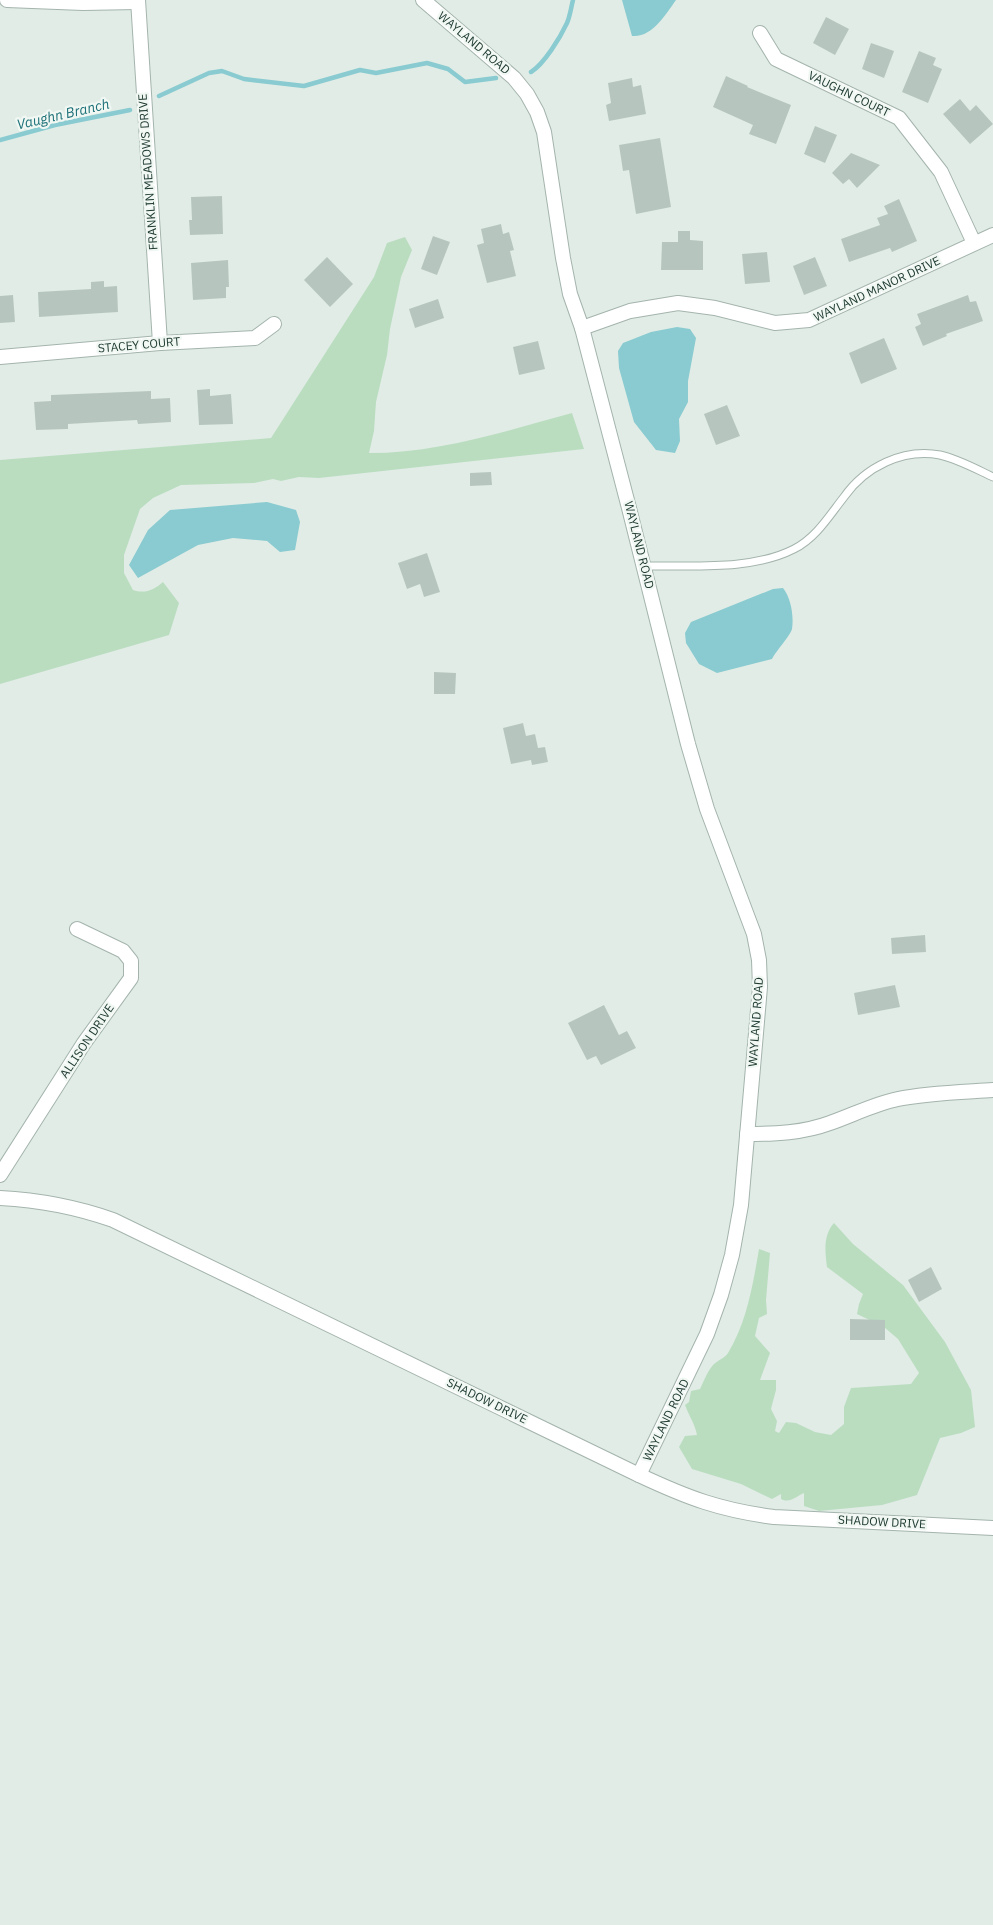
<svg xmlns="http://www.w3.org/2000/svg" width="993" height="1925" font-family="'IBM Plex Sans',sans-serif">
  <rect width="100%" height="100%" fill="#e1ece6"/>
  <g fill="#baddc0">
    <path d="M405 237 412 250 401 277 390 329 387 355 376 402 374 431 369 453C438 453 506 431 572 413L584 449 319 478 299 477 281 481 273 479 254 483 181 485 153 498 140 509 124 555V573L133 590C145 594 154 590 163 582L179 603 169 635 0 684V460L271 438 374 277 387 243Z"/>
    <path d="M834 1223 853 1244 903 1285 945 1342 971 1390 975 1427 961 1433 940 1438 917 1495 882 1505 819 1511 804 1506V1493C796 1496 790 1504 781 1499V1494L772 1499 741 1484 692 1469 679 1447 685 1436 697 1435C695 1424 689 1416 685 1405L689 1402 691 1391 700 1389C704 1381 707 1372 713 1365 718 1360 725 1358 728 1353 747 1322 753 1284 759 1249L770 1253 766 1300 767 1314 759 1318 755 1336 770 1353 760 1380H776V1390L771 1409 777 1421 775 1431 779 1433 786 1422 796 1423 815 1432 831 1435 844 1424V1407L851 1388 911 1384 919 1373 898 1339 884 1327 857 1314 859 1304 863 1294 827 1267C825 1252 823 1235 834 1223Z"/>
  </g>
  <g fill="#89cbd0">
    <path d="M622 0H676C666 14 652 38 632 36Z"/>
    <polygon points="677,327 690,329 696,338 688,381 688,402 679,419 680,441 675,453 656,450 634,422 619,368 618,351 623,343 651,332"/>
    <polygon points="267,502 296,510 300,522 295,550 280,552 267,541 233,538 198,545 138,578 129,565 148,530 170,510"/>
    <path d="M783 588C791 598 794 616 792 629 790 636 776 651 772 659L717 673 699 664 686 643 685 633 691 622 773 589Z"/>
  </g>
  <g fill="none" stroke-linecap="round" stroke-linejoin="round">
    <g stroke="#89cbd0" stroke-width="4.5">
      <path d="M531 72C544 64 560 38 567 23 570 16 571 8 573 0"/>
      <polyline points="159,96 209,73 222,71 244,79 304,86 360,70 376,73 427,63 448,69 465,82 496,78"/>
      <polyline points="0,140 55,125 130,110"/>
    </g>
  </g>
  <g fill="#b6c6bf">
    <polygon points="826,17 849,29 835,55 813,43"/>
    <polygon points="871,43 894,51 884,78 862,69"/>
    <polygon points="919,51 936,58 933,65 942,69 928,103 902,92"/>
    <polygon points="726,76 748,86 747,87 791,105 776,144 749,134 753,125 713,107"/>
    <polygon points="632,78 633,87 641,85 646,114 609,121 606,105 611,103 608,83"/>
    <polygon points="960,99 970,111 976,105 993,124 970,144 943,114"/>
    <polygon points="815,126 837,135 825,163 804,154"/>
    <polygon points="660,138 671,207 636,214 629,170 623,171 619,145"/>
    <polygon points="851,153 880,165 857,188 849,179 843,184 832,173"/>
    <polygon points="222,196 223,234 190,235 189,220 192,220 191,197"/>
    <polygon points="899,199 917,241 892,252 890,248 849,262 841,239 880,225 877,218 888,214 884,206"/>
    <polygon points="501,224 503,234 509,232 514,250 510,251 516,276 487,283 477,245 484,243 481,229"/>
    <polygon points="678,231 690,231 690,240 703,241 703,270 661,270 662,242 678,242"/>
    <polygon points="433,236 450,242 437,275 421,269"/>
    <polygon points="767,252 770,282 745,284 742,254"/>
    <polygon points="327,257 353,284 330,307 304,280"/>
    <polygon points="815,257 827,286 804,295 793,266"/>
    <polygon points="228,260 229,287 226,287 226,298 193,300 191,263"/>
    <polygon points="104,281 104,287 117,286 118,312 39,317 38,292 91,289 91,282"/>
    <polygon points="13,295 15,322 0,323 0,296"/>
    <polygon points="968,295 970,302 976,301 983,321 946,334 947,336 923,346 915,327 921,324 917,314"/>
    <polygon points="438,299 444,318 415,328 409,309"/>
    <polygon points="884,338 897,369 861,384 849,353"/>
    <polygon points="538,341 545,369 519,375 513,347"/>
    <polygon points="210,389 210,396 231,394 233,424 199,425 197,390"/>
    <polygon points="151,391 151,399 170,398 171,422 138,424 137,420 68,424 68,429 36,430 34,402 51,401 51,395"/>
    <polygon points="727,405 740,436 716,445 704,414"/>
    <polygon points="491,472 492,485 470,486 470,473"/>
    <polygon points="427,553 440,592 424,597 420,584 407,589 398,563"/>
    <polygon points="434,672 456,673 455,694 434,694"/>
    <polygon points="523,723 526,736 535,734 538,748 545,747 548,762 532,765 531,760 511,764 503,728"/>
    <polygon points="925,935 926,952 892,954 891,938"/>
    <polygon points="895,985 900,1007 858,1015 854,993"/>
    <polygon points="604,1005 619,1035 627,1031 636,1048 601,1065 596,1056 587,1060 568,1023"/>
    <polygon points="931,1267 942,1289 919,1302 908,1280"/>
    <polygon points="850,1319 885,1320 885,1340 850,1340"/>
  </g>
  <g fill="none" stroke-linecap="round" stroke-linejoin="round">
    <defs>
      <path id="lane" d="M644 566C692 565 751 571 794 549 816 538 829 516 844 497 865 467 903 448 940 455 958 459 976 469 993 477"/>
      <g id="street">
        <polyline points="7,0 83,3 137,2"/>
        <polyline points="138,0 160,343"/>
        <polyline points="423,0 514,78 527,94 537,112 544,132 563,258 570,294 582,328 629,508 688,744 707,809 754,934 759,960 760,987 741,1205 732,1255 721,1295 707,1334 639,1475"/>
        <polyline points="760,33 776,59 899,118 941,172 974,243"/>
        <polyline points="582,328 630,311 678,303 715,308 775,323 809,320 993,235"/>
        <polyline points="0,357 160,343 255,338 274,324"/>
        <path d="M747 1134C775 1134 803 1133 830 1123 853 1115 874 1104 898 1099 926 1093 964 1092 993 1090"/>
        <polyline points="0,1175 84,1043 131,978 131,961 123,951 77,929"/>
        <path d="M0 1198C39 1200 76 1207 113 1220L639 1475C688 1498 720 1510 774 1517L993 1528"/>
      </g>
    </defs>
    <use href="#lane" stroke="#a4b4ad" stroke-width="9"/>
    <use href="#street" stroke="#a4b4ad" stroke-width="16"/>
    <use href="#lane" stroke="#fff" stroke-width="7"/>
    <use href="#street" stroke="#fff" stroke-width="14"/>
  </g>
  <g text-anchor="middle" stroke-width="4.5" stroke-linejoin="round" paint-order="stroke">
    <g font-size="12" fill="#213c33" stroke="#f1f8f4">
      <text transform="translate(474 43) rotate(40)" y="4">WAYLAND ROAD</text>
      <text transform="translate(849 94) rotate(26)" y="4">VAUGHN COURT</text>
      <text transform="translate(148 172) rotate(-94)" y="4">FRANKLIN MEADOWS DRIVE</text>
      <text transform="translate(877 289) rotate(-25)" y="4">WAYLAND MANOR DRIVE</text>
      <text transform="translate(139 345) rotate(-5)" y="4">STACEY COURT</text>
      <text transform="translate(639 545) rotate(76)" y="4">WAYLAND ROAD</text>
      <text transform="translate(756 1022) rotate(-86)" y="4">WAYLAND ROAD</text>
      <text transform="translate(87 1041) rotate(-56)" y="4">ALLISON DRIVE</text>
      <text transform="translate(487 1401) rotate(26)" y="4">SHADOW DRIVE</text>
      <text transform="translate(666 1420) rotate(-64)" y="4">WAYLAND ROAD</text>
      <text transform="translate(882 1522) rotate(3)" y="4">SHADOW DRIVE</text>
    </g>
    <g font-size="14" font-style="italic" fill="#1c7077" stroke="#f1f8f4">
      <text transform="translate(63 114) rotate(-13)" y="5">Vaughn Branch</text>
    </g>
  </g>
</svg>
